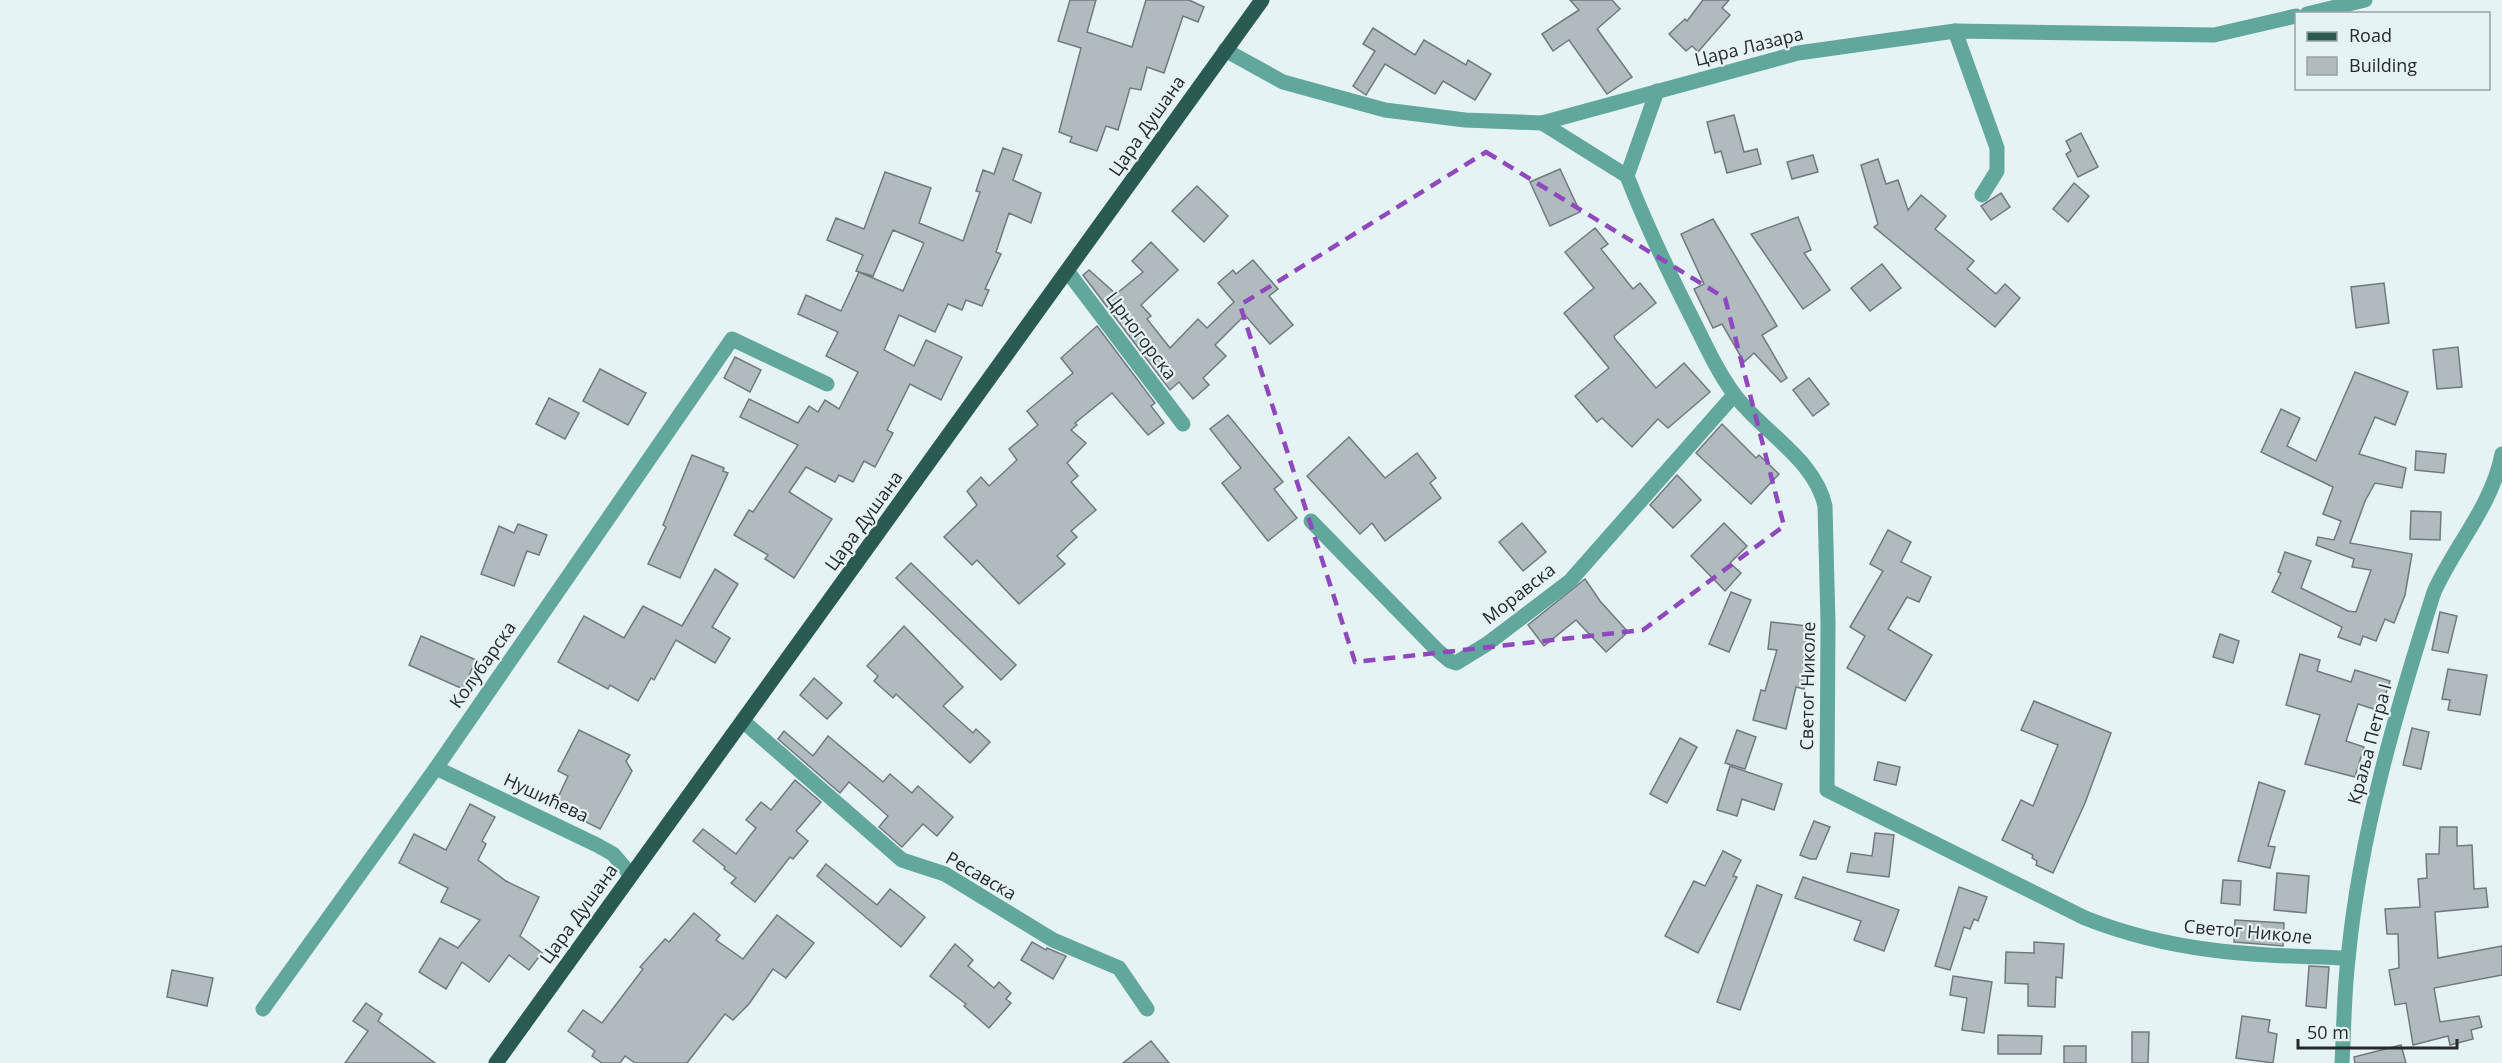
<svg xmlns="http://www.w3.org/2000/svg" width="2502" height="1063" font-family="'Open Sans',sans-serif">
  <rect width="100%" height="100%" fill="#e6f3f4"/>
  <g fill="#b0bbbf" stroke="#707a7e" stroke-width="1.5" fill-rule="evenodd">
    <polygon points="1070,0 1096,0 1087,32 1132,47 1146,0 1189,0 1204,7 1198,22 1183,16 1164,73 1147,67 1141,90 1130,88 1118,130 1106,126 1097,151 1070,142 1072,137 1059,132 1081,48 1058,41"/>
    <polygon points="1570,0 1612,0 1620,9 1597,29 1632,77 1607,94 1569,40 1553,51 1542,34 1579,10"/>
    <polygon points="1703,0 1729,0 1722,8 1730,15 1698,52 1692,46 1686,51 1669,34 1685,19 1687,21"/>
    <polygon points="1373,28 1415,55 1424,40 1466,65 1468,60 1491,74 1475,100 1443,81 1435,94 1385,64 1366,95 1353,86 1375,51 1363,44"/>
    <polygon points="1734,115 1744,152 1757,149 1761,164 1727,173 1721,151 1715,153 1707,122"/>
    <polygon points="2081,133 2098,167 2078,177 2066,154 2071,151 2066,141"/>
    <path d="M1003 148 1022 155 1013 180 1041 193 1031 223 1009 213 996 252 1001 254 985 289 989 290 982 306 966 300 962 310 948 304 935 332 899 315 884 350 914 366 926 340 962 357 941 400 910 384 887 430 893 433 875 467 864 461 853 482 839 475 835 482 806 467 789 492 832 519 794 578 765 559 768 555 734 535 749 510 753 512 798 445 740 417 749 399 798 423 809 406 818 412 825 400 839 409 858 372 826 356 838 332 798 314 806 295 841 311 859 272 856 271 863 255 827 240 836 218 864 229 885 172 931 188 919 223 963 241 980 192 976 191 983 170 994 174ZM893 230 924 243 903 291 859 272 873 276Z"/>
    <polygon points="1813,155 1818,172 1792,179 1787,162"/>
    <polygon points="1878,159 1886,184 1898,180 1908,210 1921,195 1946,216 1935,229 1974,261 1967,269 1996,294 2005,284 2020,298 1995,327 1874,227 1878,224 1861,165"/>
    <polygon points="1560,169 1580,212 1550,226 1530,182"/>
    <polygon points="2074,183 2089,196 2068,222 2053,209"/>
    <polygon points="1197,186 1228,216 1204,242 1172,211"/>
    <polygon points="2001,193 2010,207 1991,220 1981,206"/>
    <polygon points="1798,217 1811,250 1804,253 1830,290 1803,309 1751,234"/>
    <polygon points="1713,219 1777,326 1762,335 1787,378 1781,382 1754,353 1744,362 1722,324 1713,328 1694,289 1704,284 1681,234"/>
    <polygon points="1595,228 1608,244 1601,249 1633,289 1640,283 1656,303 1614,336 1615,339 1656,388 1684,363 1710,392 1668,428 1658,419 1632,447 1602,418 1597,422 1575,396 1609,368 1564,313 1594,288 1565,252"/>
    <polygon points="1151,242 1178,270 1141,305 1151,316 1147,319 1170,348 1198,319 1207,328 1234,302 1218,283 1233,270 1236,274 1253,260 1278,289 1269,296 1293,325 1270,344 1245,315 1215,345 1226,356 1203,378 1209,385 1193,399 1179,382 1170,390 1083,275 1089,270 1116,294 1143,272 1132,261"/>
    <polygon points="1882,264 1901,288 1870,311 1851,288"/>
    <polygon points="2384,283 2389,323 2356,328 2351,287"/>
    <polygon points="1097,326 1155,403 1151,406 1164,423 1148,435 1112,393 1075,423 1077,425 1071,430 1086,443 1067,463 1078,476 1071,482 1096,510 1071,531 1077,537 1057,556 1065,564 1019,604 977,560 972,565 944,537 977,505 967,491 981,477 989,486 1017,460 1009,449 1038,425 1027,411 1073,373 1061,358"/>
    <polygon points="2458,347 2462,387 2437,389 2433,350"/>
    <polygon points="735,357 761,370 750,392 724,378"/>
    <polygon points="600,369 646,393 628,425 583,401"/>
    <polygon points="2355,372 2408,392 2395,425 2375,417 2359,454 2406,468 2402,488 2375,483 2365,501 2350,543 2412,554 2405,595 2394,623 2385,619 2376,641 2363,636 2360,645 2338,637 2342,627 2272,592 2281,573 2278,572 2285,552 2311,561 2301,588 2348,611 2356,612 2371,570 2352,567 2354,559 2316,545 2318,537 2334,540 2341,521 2323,514 2333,487 2261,452 2281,409 2300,418 2287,446 2316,461"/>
    <polygon points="1809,378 1829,404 1813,416 1793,390"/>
    <polygon points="549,398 579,413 565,439 536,424"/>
    <polygon points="1228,415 1283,482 1274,489 1297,518 1268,541 1222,483 1241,468 1210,429"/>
    <polygon points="1722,424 1756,458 1759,455 1779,474 1751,504 1696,453"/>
    <polygon points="1349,437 1385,478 1417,453 1436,478 1430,483 1441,498 1385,541 1372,523 1360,534 1307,476"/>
    <polygon points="2416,451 2446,454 2444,473 2415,470"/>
    <polygon points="692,455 724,468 723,471 728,473 680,578 648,564 666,527 663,525"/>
    <polygon points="1677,475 1701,500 1673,528 1650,505"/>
    <polygon points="2411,511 2441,512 2440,540 2410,539"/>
    <polygon points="1522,523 1546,552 1523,571 1499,542"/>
    <polygon points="1724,523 1747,546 1730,563 1741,573 1725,591 1691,556"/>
    <polygon points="518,524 547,535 539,555 527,551 514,586 481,574 499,526 514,533"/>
    <polygon points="1888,530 1911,542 1901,562 1931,577 1919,602 1907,597 1888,629 1932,655 1905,701 1847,668 1865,636 1850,627 1883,571 1870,564"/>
    <polygon points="911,563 1016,665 1001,680 896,578"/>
    <polygon points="715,569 738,584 712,627 730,638 715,663 676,640 654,680 651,678 638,701 610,685 608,689 558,662 584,616 624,638 643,606 682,626"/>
    <polygon points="1585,579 1600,601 1628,632 1606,652 1576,620 1544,646 1528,625"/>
    <polygon points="1731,592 1751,600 1729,652 1709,644"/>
    <polygon points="2440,612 2457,616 2448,653 2432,650"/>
    <polygon points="1771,622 1807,626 1803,663 1811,665 1804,689 1796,687 1786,729 1753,720 1761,690 1765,691 1777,650 1768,649"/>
    <polygon points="904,626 963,687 943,706 973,733 976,729 990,742 970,763 896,694 893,698 874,681 878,676 867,666"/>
    <polygon points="2220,634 2239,641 2233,663 2213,657"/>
    <polygon points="421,636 476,660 463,689 409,665"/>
    <polygon points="2300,654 2320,660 2317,671 2351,682 2355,670 2390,681 2380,711 2358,704 2346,741 2364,747 2355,777 2305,764 2320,715 2286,705"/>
    <polygon points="2448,669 2487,675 2480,715 2448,710 2450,700 2442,699"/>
    <polygon points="814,678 842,703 827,719 800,695"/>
    <polygon points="2034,701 2111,733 2085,803 2053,873 2036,865 2037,861 2032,858 2033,855 2002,840 2021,800 2033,806 2058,745 2021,730"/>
    <polygon points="2412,728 2429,732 2421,769 2403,765"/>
    <polygon points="579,730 630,755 626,761 632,771 600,829 554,806 568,776 558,771"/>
    <polygon points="1737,730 1756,737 1745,769 1725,763"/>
    <polygon points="784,731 813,756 828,736 883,782 890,774 912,793 918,786 953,817 937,836 923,824 902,847 879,827 888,816 849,782 840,793 778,739"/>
    <polygon points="1680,738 1697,747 1667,803 1650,794"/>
    <polygon points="1878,762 1900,767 1896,785 1874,780"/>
    <polygon points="1730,766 1782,784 1774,810 1742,799 1737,816 1717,810"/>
    <polygon points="795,780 821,802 796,831 808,841 793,859 790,857 755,902 731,883 736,878 724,869 725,867 693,841 703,829 736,854 756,828 746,820 761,802 771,810"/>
    <polygon points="2259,782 2285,791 2268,846 2275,847 2270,868 2238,861"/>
    <polygon points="470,804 495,817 482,841 486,844 478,860 506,881 539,897 520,936 542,953 529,970 509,955 489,982 462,962 446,989 419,972 440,938 458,948 480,920 441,902 448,888 399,863 414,834 446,850"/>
    <polygon points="1814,821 1830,827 1816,859 1810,859 1800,855"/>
    <polygon points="2440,827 2457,827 2457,846 2472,845 2474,889 2486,888 2488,907 2435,912 2438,958 2502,946 2502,975 2434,988 2440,1022 2479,1016 2482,1027 2471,1030 2473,1039 2450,1045 2448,1036 2413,1045 2406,1003 2395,1005 2389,970 2399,968 2398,934 2387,934 2385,909 2420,907 2418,879 2427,878 2426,854 2439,854"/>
    <polygon points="1875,833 1894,835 1889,877 1847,872 1851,853 1872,856"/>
    <polygon points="1723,851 1741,860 1733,876 1737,877 1698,953 1665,936 1694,881 1705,886"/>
    <polygon points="826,864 877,905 890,889 925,917 901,947 817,876"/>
    <polygon points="2277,873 2309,876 2306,913 2274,910"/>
    <polygon points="1803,877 1899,910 1884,951 1854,940 1861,921 1795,898"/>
    <polygon points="2223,880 2241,881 2240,905 2221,903"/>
    <polygon points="1757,885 1782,895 1740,1010 1717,1002"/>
    <polygon points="1959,887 1987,897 1978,921 1974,919 1970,929 1964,927 1950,970 1935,966"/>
    <polygon points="694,913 720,935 716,940 743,959 777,915 814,943 786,978 773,969 749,1004 733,1020 725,1014 687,1063 635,1063 625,1056 620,1063 602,1063 592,1056 595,1051 568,1031 583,1010 602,1023 643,969 640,967 665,939 669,942"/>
    <polygon points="2235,920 2284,923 2283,946 2234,942"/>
    <polygon points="1032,942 1046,950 1047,948 1066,956 1053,979 1021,960"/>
    <polygon points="2034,942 2064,944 2062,978 2056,977 2055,1007 2028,1006 2028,984 2005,983 2006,952 2034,953"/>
    <polygon points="955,944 973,960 968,966 994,988 999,982 1011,993 1006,999 1011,1003 989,1028 964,1006 966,1004 930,976"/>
    <polygon points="2309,966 2329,967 2326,1008 2306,1006"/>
    <polygon points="172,970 213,978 207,1006 167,997"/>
    <polygon points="1953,976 1992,982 1984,1033 1962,1030 1967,998 1950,995"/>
    <polygon points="366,1003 382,1014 378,1021 435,1063 345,1063 368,1031 353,1021"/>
    <polygon points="2242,1016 2270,1020 2268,1032 2277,1034 2273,1063 2236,1058"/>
    <polygon points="2132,1032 2149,1032 2148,1063 2132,1063"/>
    <polygon points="1998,1035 2042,1036 2041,1054 1998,1054"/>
    <polygon points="1151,1041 1169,1063 1123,1063"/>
    <polygon points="2401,1045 2406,1063 2355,1063 2354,1057"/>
    <rect x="2064" y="1046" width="22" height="17"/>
  </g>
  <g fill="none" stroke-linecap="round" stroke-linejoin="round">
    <g stroke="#62a79c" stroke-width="15">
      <polyline points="2307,14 2365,0"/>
      <polyline points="1955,31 1997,148 1997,171 1982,195"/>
      <polyline points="1225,50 1283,82 1385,110 1465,120 1542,123 1798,53 1955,31 2214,35 2296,16"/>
      <path d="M1657 91 1627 176C1646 225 1668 271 1692 318 1705 344 1717 371 1734 394 1761 431 1815 459 1825 506L1828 623 1827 790 2085 918C2177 954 2252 955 2348 958"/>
      <polyline points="1542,123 1627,176"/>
      <polyline points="1068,272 1183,424"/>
      <polyline points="1311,521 1437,650 1450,661 1456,663 1487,644 1570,581 1734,395"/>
      <polyline points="744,722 902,860 945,874 1053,940 1119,968 1147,1009"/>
      <polyline points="436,768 597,845 613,854 631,875"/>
      <polyline points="263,1009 436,768 732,339 827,384"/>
      <path d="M2342 1063C2344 1028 2344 993 2348 959 2360 834 2396 711 2434 592 2455 545 2492 506 2502 454"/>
    </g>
    <polyline stroke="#2a5b53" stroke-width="15" points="496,1063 1262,0"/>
  </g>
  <path fill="none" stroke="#8e49bd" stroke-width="4.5" stroke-dasharray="12 8" stroke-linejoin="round" d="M1486 152 1725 298 1784 526 1643 630 1355 662 1240 305Z"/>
  <g text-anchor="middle" stroke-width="4.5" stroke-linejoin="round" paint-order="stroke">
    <g font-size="18" fill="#25292a" stroke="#e6f3f4">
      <text transform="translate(1749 47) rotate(-14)" y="6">Цара Лазара</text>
      <text transform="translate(1147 126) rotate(-55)" y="6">Цара Душана</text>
      <text transform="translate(1141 336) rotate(53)" y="6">Црногорска</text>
      <text transform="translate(864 521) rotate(-54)" y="6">Цара Душана</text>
      <text transform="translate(1519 594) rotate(-38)" y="6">Моравска</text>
      <text transform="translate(483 665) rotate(-55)" y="6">Колубарска</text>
      <text transform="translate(1808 686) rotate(-89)" y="6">Светог Николе</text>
      <text transform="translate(2370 744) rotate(-75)" y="6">Краља Петра I</text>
      <text transform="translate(546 798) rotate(25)" y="6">Нушићева</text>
      <text transform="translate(981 876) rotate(30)" y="6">Ресавска</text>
      <text transform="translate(579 914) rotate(-54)" y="6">Цара Душана</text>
      <text transform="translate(2248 932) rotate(5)" y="6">Светог Николе</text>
    </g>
  </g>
  <rect x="2295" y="12" width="195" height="78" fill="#e6f3f4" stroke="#99a2a3" stroke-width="1.5"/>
  <rect x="2307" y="32" width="30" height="9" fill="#2a5b53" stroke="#99a2a3" stroke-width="1.5"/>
  <text x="2349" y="42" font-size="18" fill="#25292a">Road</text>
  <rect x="2307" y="57" width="30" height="18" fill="#b0bbbf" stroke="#99a2a3" stroke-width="1.5"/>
  <text x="2349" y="72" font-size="18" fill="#25292a">Building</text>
  <path d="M2298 1039v9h159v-9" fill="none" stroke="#25292a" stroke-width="3"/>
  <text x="2307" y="1039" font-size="18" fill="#25292a" stroke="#e6f3f4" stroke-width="4.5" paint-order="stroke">50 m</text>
</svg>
